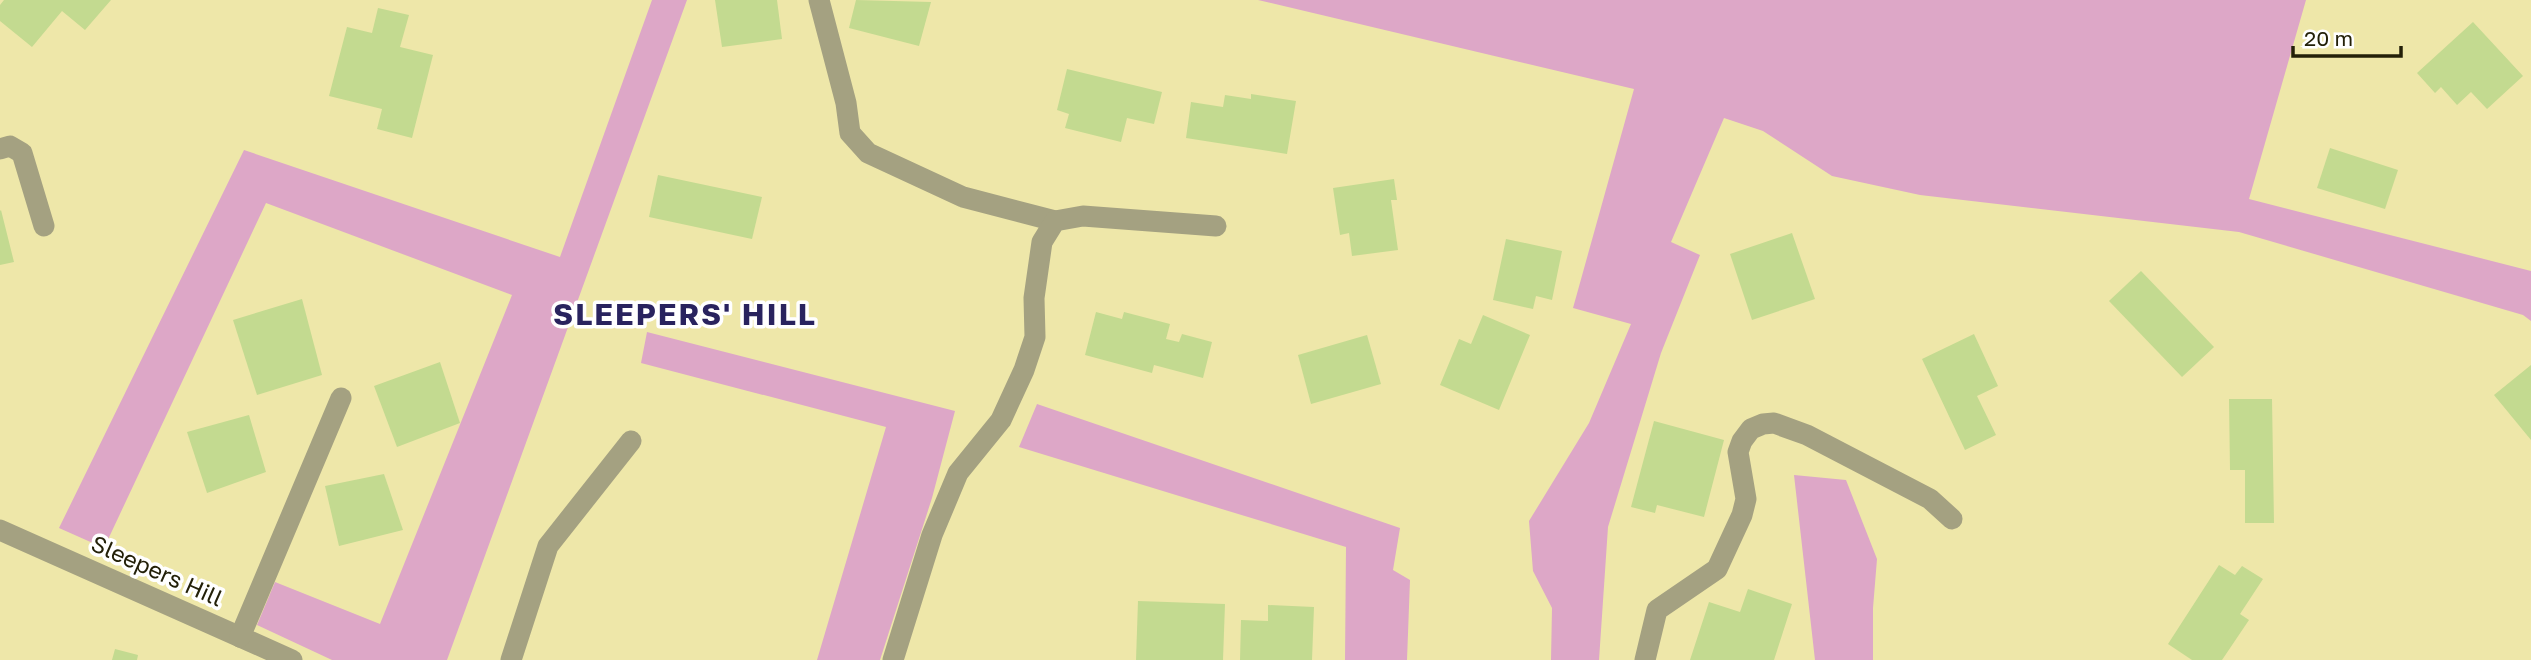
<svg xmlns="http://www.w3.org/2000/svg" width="2531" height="660" font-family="'Golos Text',sans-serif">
  <rect width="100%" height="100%" fill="#eee7a9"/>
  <g fill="#dda7c7">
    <polygon points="652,0 687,0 447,660 332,660 257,625 275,582 380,624 512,295 266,203 104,548 59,528 244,150 560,257"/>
    <polygon points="1258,0 2306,0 2249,199 2531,271 2531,321 2523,315 2239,232 1920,195 1832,176 1763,131 1724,118 1671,242 1700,255 1661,353 1608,527 1599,660 1551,660 1552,608 1533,571 1529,521 1589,423 1631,324 1573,308 1634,89"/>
    <polygon points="647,332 955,411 932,498 880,660 817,660 886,427 641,363"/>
    <polygon points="1037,404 1400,528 1393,570 1410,580 1407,660 1345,660 1346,547 1019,447"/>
    <polygon points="1794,475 1846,480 1877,559 1873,608 1873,660 1815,660"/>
  </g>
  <g fill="#c3da90">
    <polygon points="4,0 111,0 85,30 62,11 32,47 0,21 0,5"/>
    <polygon points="715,0 777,0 782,39 722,47"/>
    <polygon points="856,0 931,2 919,46 849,28"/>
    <polygon points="378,8 409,15 400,47 433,55 412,138 377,129 382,109 329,96 347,27 372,33"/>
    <polygon points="2473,22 2523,76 2487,109 2471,92 2457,105 2441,87 2435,93 2417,73"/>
    <polygon points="1067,69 1162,92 1154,124 1127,118 1121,142 1065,128 1069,114 1057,110"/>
    <polygon points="1251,94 1296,101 1287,154 1186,138 1191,102 1223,107 1225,95 1251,99"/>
    <polygon points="2330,148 2398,170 2385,209 2317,188"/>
    <polygon points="658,175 762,197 752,239 649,217"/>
    <polygon points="1394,179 1397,200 1391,200 1398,250 1352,256 1349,233 1340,235 1333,188"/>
    <polygon points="1,210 14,262 0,265 0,211"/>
    <polygon points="1792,233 1815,299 1752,320 1730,254"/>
    <polygon points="1506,239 1562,251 1552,300 1536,296 1533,309 1493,300"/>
    <polygon points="2141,271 2214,347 2182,377 2109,301"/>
    <polygon points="302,299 322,375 257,395 233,320"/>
    <polygon points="1096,312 1122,319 1124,312 1170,324 1166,339 1179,342 1182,334 1212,342 1203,378 1154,365 1152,373 1085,355"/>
    <polygon points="1483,315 1530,335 1499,410 1440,385 1459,339 1471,344"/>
    <polygon points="1974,334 1998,386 1977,396 1996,435 1965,450 1922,359"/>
    <polygon points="1367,335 1381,384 1311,404 1298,355"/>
    <polygon points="440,362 460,423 397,447 374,386"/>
    <polygon points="2531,365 2531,440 2494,395"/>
    <polygon points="2229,399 2272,399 2274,523 2245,523 2245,470 2230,470"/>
    <polygon points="249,415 266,472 207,493 187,432"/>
    <polygon points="1654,421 1724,440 1704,517 1657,505 1655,513 1631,507"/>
    <polygon points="384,474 403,530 339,546 325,486"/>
    <polygon points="2219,565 2235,575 2242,566 2263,579 2240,614 2249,620 2222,660 2192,660 2168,644"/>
    <polygon points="1748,589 1792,604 1774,660 1690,660 1709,602 1740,612"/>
    <polygon points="1138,601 1225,604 1223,660 1136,660"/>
    <polygon points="1268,605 1314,607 1312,660 1240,660 1241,620 1268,621"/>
    <polygon points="115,649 138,655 137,660 112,660"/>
  </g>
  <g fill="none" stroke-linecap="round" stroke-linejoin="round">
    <g stroke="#a4a181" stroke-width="21">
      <polyline points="819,0 846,103 850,133 868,153 963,197 1055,221"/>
      <polyline points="0,149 10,146 22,153 44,226"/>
      <polyline points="0,530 292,660"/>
      <polyline points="240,637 341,398"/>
      <polyline points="511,660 548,546 631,441"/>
      <polyline points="893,660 932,535 958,473 1001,420 1024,370 1035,337 1034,298 1042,242 1055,221 1083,216 1216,226"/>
      <polyline points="1645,660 1657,610 1717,569 1742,515 1746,499 1738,452 1742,441 1751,429 1763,424 1774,423 1807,435 1930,499 1952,519"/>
    </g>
  </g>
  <g text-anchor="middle" stroke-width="7" stroke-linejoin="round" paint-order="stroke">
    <g font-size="23" fill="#232008" stroke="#fff">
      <text transform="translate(157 571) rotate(24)" y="8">Sleepers Hill</text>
    </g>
    <g font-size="30" font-weight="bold" letter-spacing="2" fill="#29235e" stroke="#fff">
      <text x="685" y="325">SLEEPERS' HILL</text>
    </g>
  </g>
  <path d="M2293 46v10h108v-10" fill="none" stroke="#232008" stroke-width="3.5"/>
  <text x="2304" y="46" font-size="21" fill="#232008" stroke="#ffffff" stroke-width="5" paint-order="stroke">20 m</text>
</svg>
